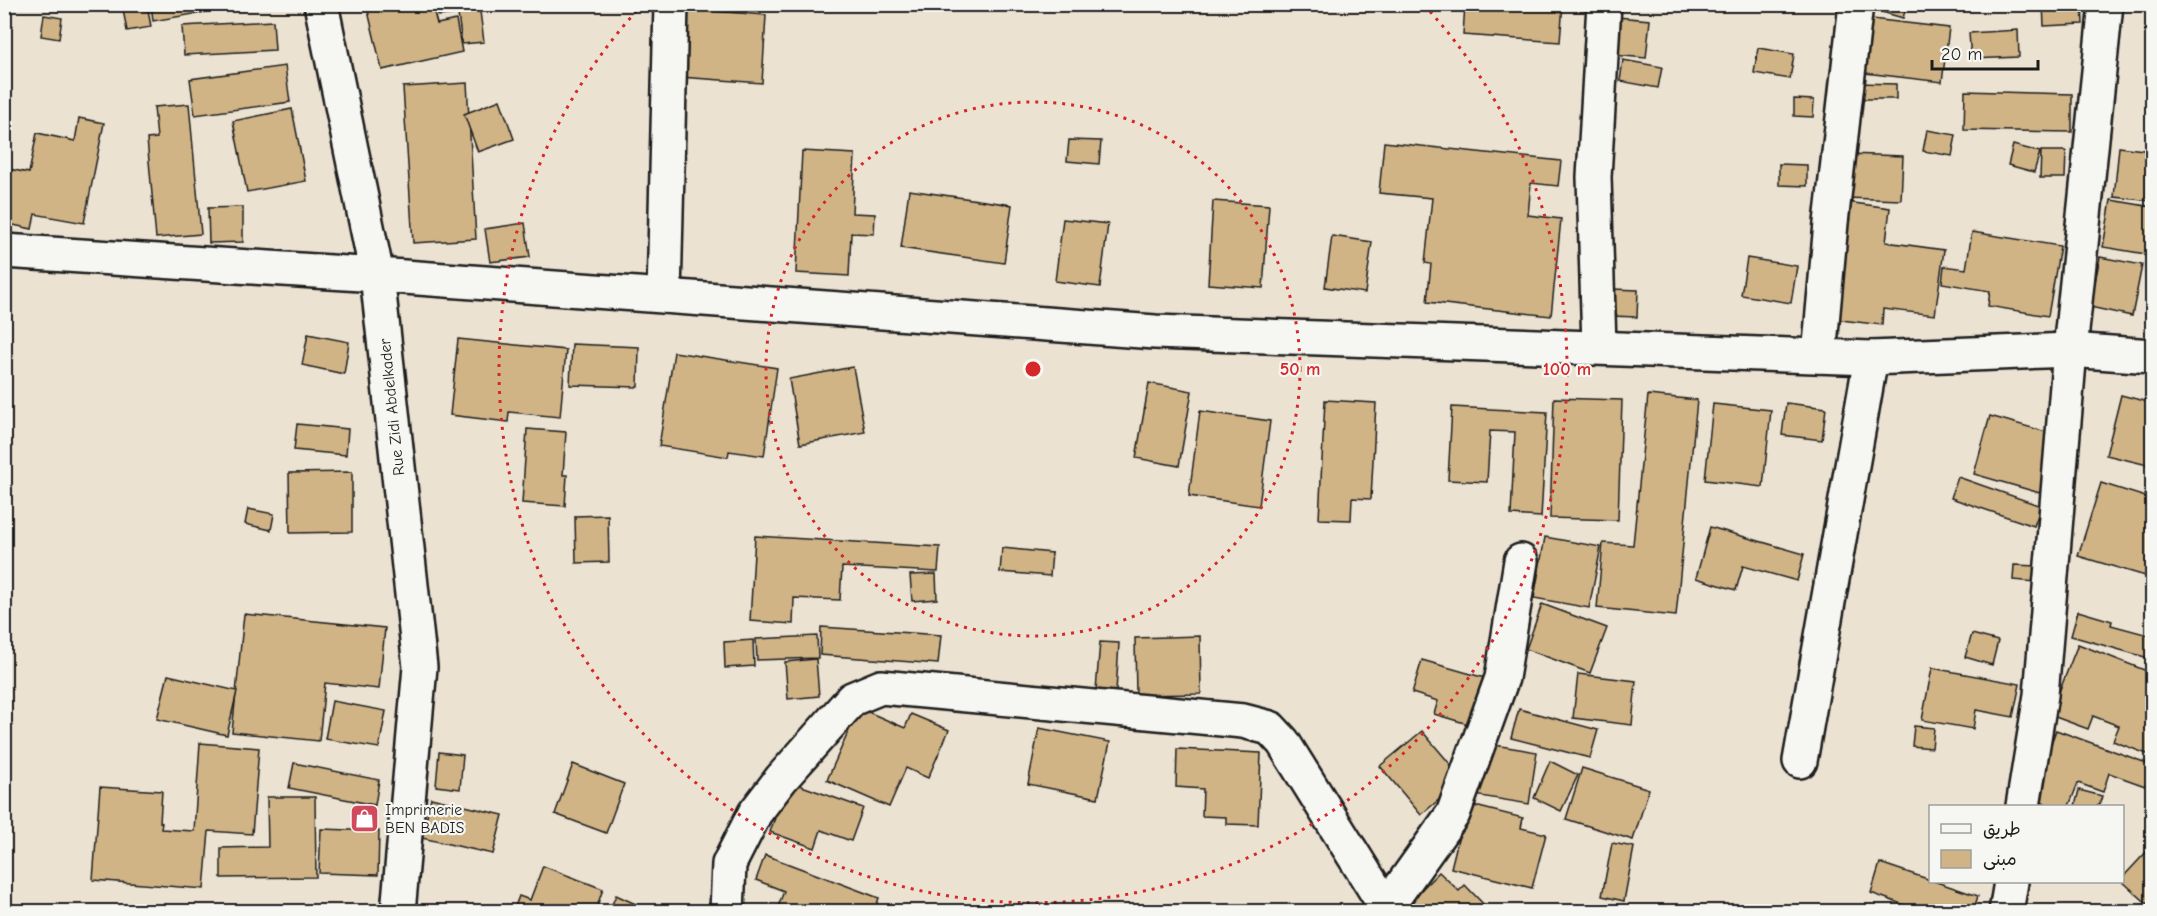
<svg xmlns="http://www.w3.org/2000/svg" width="2157" height="916" font-family="'Comic Neue','Playpen Sans Arabic',sans-serif">
  <rect width="100%" height="100%" fill="#ebe2d2"/>
  <filter id="ink" filterUnits="userSpaceOnUse"><feTurbulence type="fractalNoise" baseFrequency=".0167" numOctaves="2"/><feDisplacementMap in="SourceGraphic" scale="12" xChannelSelector="R" yChannelSelector="G"/><feConvolveMatrix kernelMatrix="1 2 1 2 8 2 1 2 1" color-interpolation-filters="sRGB"/></filter>
  <g filter="url(#ink)">
    <g fill="#d1b486" stroke="#1c1c1c" stroke-width="1.5">
      <polygon points="122,4 147,4 151,27 127,31"/>
      <polygon points="151,4 246,4 246,5 153,21"/>
      <polygon points="396,4 432,4 437,24 456,20 462,52 382,70 368,11"/>
      <polygon points="436,4 479,4 484,42 462,44 458,14 438,16"/>
      <polygon points="1465,4 1563,4 1560,42 1463,35"/>
      <polygon points="1861,4 1907,4 1903,18 1861,6"/>
      <polygon points="2043,4 2082,4 2083,24 2044,26"/>
      <polygon points="684,9 766,15 762,83 680,77"/>
      <polygon points="44,15 62,18 59,39 41,36"/>
      <polygon points="1617,17 1650,20 1646,58 1613,55"/>
      <polygon points="1863,18 1949,28 1942,82 1857,72"/>
      <polygon points="273,21 275,50 184,55 182,26"/>
      <polygon points="2018,30 2019,57 1971,59 1969,33"/>
      <polygon points="1758,48 1794,54 1790,79 1754,73"/>
      <polygon points="1623,60 1662,67 1658,88 1620,81"/>
      <polygon points="285,66 290,102 195,115 190,79"/>
      <polygon points="467,83 476,239 413,243 403,87"/>
      <polygon points="1856,83 1896,84 1896,99 1856,99"/>
      <polygon points="1965,91 2072,94 2072,132 1964,130"/>
      <polygon points="1794,99 1814,100 1813,117 1794,116"/>
      <polygon points="500,100 514,139 478,152 464,114"/>
      <polygon points="189,104 201,234 156,238 147,139 157,138 154,107"/>
      <polygon points="292,109 306,181 247,192 233,121"/>
      <polygon points="79,118 104,123 84,223 35,214 32,229 4,223 4,168 29,173 37,133 75,141"/>
      <polygon points="1927,130 1956,135 1952,156 1923,151"/>
      <polygon points="1069,140 1101,141 1099,164 1067,161"/>
      <polygon points="1384,142 1561,161 1558,186 1531,183 1528,215 1561,219 1551,316 1427,302 1431,264 1425,263 1432,198 1379,193"/>
      <polygon points="2013,145 2040,152 2034,172 2008,165"/>
      <polygon points="2119,147 2152,151 2152,201 2114,197"/>
      <polygon points="802,151 855,154 852,213 875,214 874,234 851,233 849,276 796,273"/>
      <polygon points="2041,151 2066,151 2065,178 2040,178"/>
      <polygon points="1848,154 1903,156 1901,200 1846,198"/>
      <polygon points="1779,164 1807,165 1807,186 1779,185"/>
      <polygon points="909,190 1012,205 1004,263 901,248"/>
      <polygon points="2111,200 2152,207 2152,255 2103,247"/>
      <polygon points="1213,201 1269,205 1263,288 1208,284"/>
      <polygon points="1839,201 1890,208 1886,242 1944,250 1935,315 1883,309 1882,325 1825,318"/>
      <polygon points="243,207 243,242 209,243 208,208"/>
      <polygon points="1063,219 1108,224 1100,287 1055,281"/>
      <polygon points="525,223 530,257 490,262 485,229"/>
      <polygon points="1972,232 2060,246 2048,316 1988,306 1990,291 1942,283 1944,266 1966,269"/>
      <polygon points="1332,236 1372,242 1365,293 1325,287"/>
      <polygon points="2100,257 2142,265 2132,316 2090,307"/>
      <polygon points="1747,258 1797,266 1791,303 1741,295"/>
      <polygon points="1612,289 1638,290 1637,317 1611,316"/>
      <polygon points="308,334 349,342 344,374 302,365"/>
      <polygon points="458,339 566,350 560,417 509,412 508,422 450,415"/>
      <polygon points="572,344 639,347 638,387 570,385"/>
      <polygon points="674,352 777,368 764,456 729,451 728,457 659,446"/>
      <polygon points="853,367 865,432 800,444 789,379"/>
      <polygon points="1149,383 1192,391 1179,466 1136,458"/>
      <polygon points="1648,395 1697,400 1676,616 1597,608 1603,543 1633,545"/>
      <polygon points="2121,395 2152,403 2152,466 2106,455"/>
      <polygon points="1554,398 1622,400 1618,520 1550,518"/>
      <polygon points="1325,400 1376,403 1371,499 1352,498 1351,520 1319,519"/>
      <polygon points="1786,403 1826,408 1822,440 1782,435"/>
      <polygon points="1713,404 1771,410 1763,487 1705,480"/>
      <polygon points="1452,407 1547,412 1541,517 1511,515 1515,432 1490,431 1487,482 1448,480"/>
      <polygon points="1200,411 1270,421 1259,506 1189,496"/>
      <polygon points="1990,416 2057,435 2040,493 1974,474"/>
      <polygon points="297,424 348,429 346,455 294,450"/>
      <polygon points="527,429 566,432 563,475 567,475 565,506 522,503"/>
      <polygon points="352,472 352,532 290,533 289,473"/>
      <polygon points="2152,472 2152,496 2147,495"/>
      <polygon points="1958,477 2041,506 2034,526 1951,498"/>
      <polygon points="2101,483 2152,499 2152,578 2078,556"/>
      <polygon points="248,509 274,514 271,530 245,524"/>
      <polygon points="608,515 609,562 576,563 575,516"/>
      <polygon points="1710,527 1804,554 1797,581 1743,566 1736,590 1696,578"/>
      <polygon points="755,536 940,547 938,572 842,567 840,600 794,598 793,624 750,621"/>
      <polygon points="1545,537 1601,547 1589,608 1534,598"/>
      <polygon points="1002,548 1052,553 1050,576 1000,572"/>
      <polygon points="2014,565 2037,566 2036,582 2013,580"/>
      <polygon points="936,574 937,599 912,601 910,575"/>
      <polygon points="1542,604 1607,628 1590,673 1526,649"/>
      <polygon points="2078,611 2112,621 2111,625 2152,636 2152,659 2071,636"/>
      <polygon points="244,614 385,628 379,689 325,683 319,741 232,732"/>
      <polygon points="821,627 941,635 938,664 820,655"/>
      <polygon points="1972,634 1998,641 1992,665 1965,657"/>
      <polygon points="817,636 818,658 757,660 756,639"/>
      <polygon points="1200,636 1201,694 1136,695 1135,638"/>
      <polygon points="753,640 754,666 725,668 724,642"/>
      <polygon points="1100,642 1119,643 1116,692 1096,690"/>
      <polygon points="2078,644 2152,673 2152,756 2113,741 2119,726 2093,716 2088,729 2050,715"/>
      <polygon points="816,659 819,696 788,699 785,662"/>
      <polygon points="1422,660 1492,680 1478,727 1434,714 1438,701 1412,693"/>
      <polygon points="1932,668 2020,684 2013,717 1976,710 1973,729 1922,720"/>
      <polygon points="1578,674 1636,681 1632,725 1573,718"/>
      <polygon points="168,675 237,691 227,735 157,719"/>
      <polygon points="332,701 386,711 379,748 325,739"/>
      <polygon points="859,708 905,728 911,714 949,730 928,778 906,768 889,807 827,780"/>
      <polygon points="1519,709 1598,730 1590,758 1511,738"/>
      <polygon points="1914,726 1934,728 1932,748 1912,746"/>
      <polygon points="1039,728 1110,742 1098,798 1028,784"/>
      <polygon points="2056,730 2152,765 2145,786 2109,773 2103,792 2078,783 2069,806 2052,806 2031,799"/>
      <polygon points="1422,731 1463,779 1421,815 1380,766"/>
      <polygon points="200,743 259,748 252,834 209,831 204,889 93,880 100,787 162,791 160,822 162,823 161,829 194,831"/>
      <polygon points="1482,743 1537,752 1529,804 1474,795"/>
      <polygon points="1177,749 1261,753 1258,825 1226,824 1226,817 1202,816 1203,789 1176,787"/>
      <polygon points="439,752 463,755 460,789 436,786"/>
      <polygon points="1550,761 1578,775 1561,811 1534,798"/>
      <polygon points="294,763 379,780 375,805 289,788"/>
      <polygon points="573,764 624,784 606,833 555,814"/>
      <polygon points="1582,768 1649,789 1633,840 1566,819"/>
      <polygon points="788,781 863,808 851,841 821,830 815,848 770,832"/>
      <polygon points="2079,790 2102,796 2099,806 2075,806"/>
      <polygon points="267,797 315,797 316,877 221,878 221,848 268,847"/>
      <polygon points="431,798 503,815 493,854 422,838"/>
      <polygon points="1467,804 1523,818 1521,828 1546,834 1532,888 1451,868"/>
      <polygon points="321,829 379,831 378,875 319,873"/>
      <polygon points="1612,843 1634,847 1624,901 1602,896"/>
      <polygon points="2150,848 2152,851 2152,908 2122,881 2122,878"/>
      <polygon points="765,855 879,898 874,912 776,912 784,891 756,880"/>
      <polygon points="1880,863 1978,896 1973,912 1905,911 1907,906 1871,893"/>
      <polygon points="543,866 603,889 595,912 513,912 519,896 530,900"/>
      <polygon points="1439,872 1459,891 1465,885 1491,912 1408,912 1404,907"/>
      <polygon points="616,895 653,912 609,912"/>
    </g>
    <g fill="none" stroke-linecap="round" stroke-linejoin="round">
      <defs>
        <g id="minor">
          <polyline points="321,4 377,275 1155,332 1871,358 2070,350 2152,356"/>
          <polyline points="4,251 377,275 420,667 398,912"/>
          <polyline points="664,296 671,4"/>
          <polyline points="1599,347 1594,177 1604,4"/>
          <polyline points="1819,356 1831,223 1856,4"/>
          <polyline points="1800,761 1871,358"/>
          <polyline points="2023,806 2041,695 2070,350 2106,4"/>
          <polyline points="1386,908 1453,814 1502,678 1521,561"/>
          <polyline points="727,912 729,864 755,813 781,779 852,699 881,687 1243,721 1270,728 1283,742 1389,912"/>
          <polyline points="2006,912 2011,882"/>
        </g>
      </defs>
      <use href="#minor" stroke="#1c1c1c" stroke-width="38"/>
      <use href="#minor" stroke="#f6f6f2" stroke-width="33"/>
    </g>
  </g>
  <g fill="none" stroke="#d62828" stroke-width="3" stroke-dasharray="3 6">
    <circle cx="1033" cy="369" r="267"/>
    <path d="M1424 5A534 534 0 1 1 642 5"/>
  </g>
  <defs>
    <symbol id="shop-square" viewBox="-11 -11 22 22"><rect x="-9" y="-9" width="18" height="18" rx="4" fill="#d1495b" stroke="#f6f6f2"/><path d="M-5-2.5h2.3a2.7 3.5 0 0 1 5.4 0H5L5.5 6h-11ZM-1.5-2.5h3a1.5 2.3 0 0 0-3 0Z" fill="#fff"/></symbol>
  </defs>
  <g fill-rule="evenodd">
    <use href="#shop-square" x="348" y="802" width="33" height="33"/>
  </g>
  <g text-anchor="middle" stroke-width="4.5" stroke-linejoin="round" paint-order="stroke">
    <g font-size="16" fill="#1c1c1c" stroke="#f6f6f2">
      <text transform="translate(391 407) rotate(-96)" y="6">Rue Zidi Abdelkader</text>
    </g>
    <g font-size="16" fill="#1c1c1c" stroke="#f6f6f2" text-anchor="start">
      <text x="385" y="815">Imprimerie<tspan x="385" dy="18">BEN BADIS</tspan></text>
    </g>
  </g>
  <circle cx="1033" cy="369" r="9" fill="#d62828" stroke="#f6f6f2" stroke-width="3"/>
  <g font-size="18" text-anchor="middle" font-weight="bold" fill="#d62828" stroke="#f6f6f2" stroke-width="4.5" stroke-linejoin="round" paint-order="stroke">
    <text x="1300" y="375">50 m</text>
    <text x="1567" y="375">100 m</text>
  </g>
  <rect width="2157" height="916" fill="none" stroke="#f6f6f2" stroke-width="24"/>
  <rect x="12" y="12" width="2133" height="892" fill="none" stroke="#1c1c1c" stroke-width="2" filter="url(#ink)"/>
  <rect x="1929" y="805" width="195" height="78" fill="#f6f6f2" stroke="#9f9f9c" stroke-width="1.5"/>
  <rect x="1941" y="824" width="30" height="9" fill="#f6f6f2" stroke="#9f9f9c" stroke-width="1.5"/>
  <text x="1983" y="835" font-size="18" fill="#1c1c1c">طريق</text>
  <rect x="1941" y="850" width="30" height="18" fill="#d1b486" stroke="#9f9f9c" stroke-width="1.5"/>
  <text x="1983" y="865" font-size="18" fill="#1c1c1c">مبنى</text>
  <path d="M1932 60v9h106v-9" fill="none" stroke="#1c1c1c" stroke-width="3"/>
  <text x="1941" y="60" font-size="18" fill="#1c1c1c" stroke="#f6f6f2" stroke-width="4.5" paint-order="stroke">20 m</text>
</svg>
